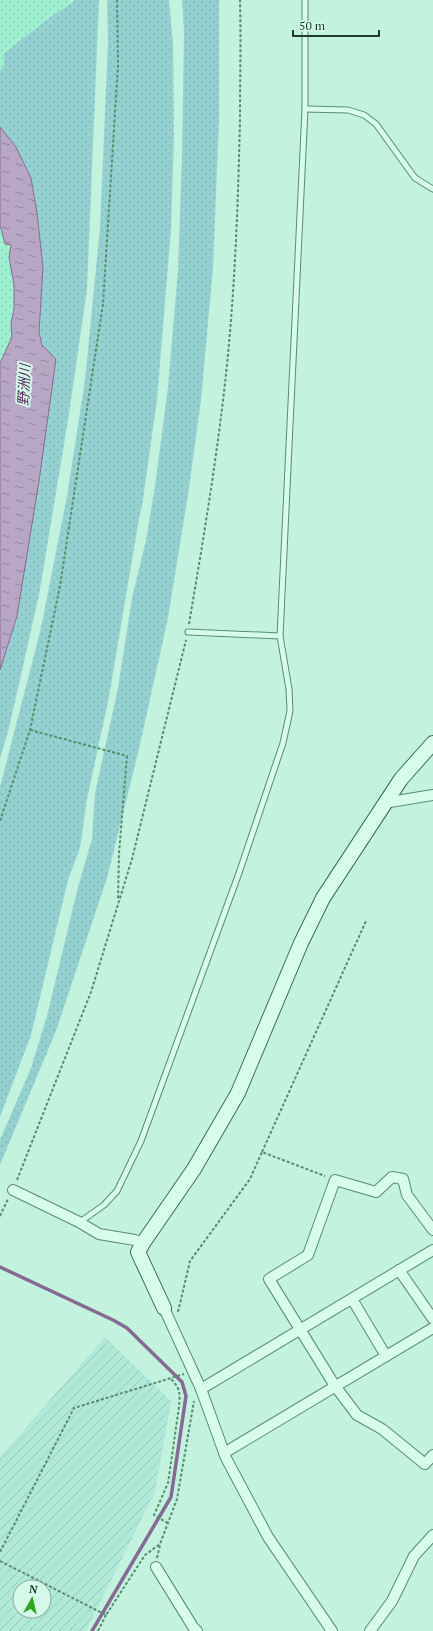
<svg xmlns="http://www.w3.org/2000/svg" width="433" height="1631" font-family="'PT Serif','Noto Sans JP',serif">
  <defs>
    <pattern id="farmland-furrows" width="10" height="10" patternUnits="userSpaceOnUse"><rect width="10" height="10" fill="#b0e9d8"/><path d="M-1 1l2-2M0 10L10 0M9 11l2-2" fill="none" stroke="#97c9b9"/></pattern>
    <pattern id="grass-dots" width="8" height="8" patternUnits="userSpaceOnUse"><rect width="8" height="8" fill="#96d1d1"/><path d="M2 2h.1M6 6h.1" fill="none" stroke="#81b4b3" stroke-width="1.8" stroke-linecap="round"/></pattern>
    <pattern id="sand-dots" width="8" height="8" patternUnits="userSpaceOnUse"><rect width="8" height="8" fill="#9ef0d0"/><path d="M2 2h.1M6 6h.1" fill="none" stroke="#88cfb3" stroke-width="1.8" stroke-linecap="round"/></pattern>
    <pattern id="water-ripples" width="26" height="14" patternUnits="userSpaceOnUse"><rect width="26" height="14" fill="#b8a6c5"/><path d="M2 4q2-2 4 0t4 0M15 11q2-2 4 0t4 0" fill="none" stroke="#9588a0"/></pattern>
  </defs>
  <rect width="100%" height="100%" fill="#c3f2de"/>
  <path fill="url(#farmland-furrows)" fill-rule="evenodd" d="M105 1337 171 1401 155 1492 86 1631H0V1457ZM20 1587H44V1611H20Z"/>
  <g fill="url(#grass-dots)">
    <polygon points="74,0 99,0 87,289 69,414 39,595 9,728 0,759 0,670 17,616 56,359 42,345 39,332 43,267 37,213 31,178 16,147 0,127 0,70 4,65 4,53 53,15 72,3"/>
    <polygon points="107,0 169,0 173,43 174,135 171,229 157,400 142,506 139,519 108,702 87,799 80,848 68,880 31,1035 0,1117 0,787 41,628 67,496 85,380 100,228 108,42"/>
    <polygon points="182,0 219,0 219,120 213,268 201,400 188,495 168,618 139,749 107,878 56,1031 0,1165 0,1140 31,1068 47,1016 78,887 92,839 95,793 118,688 132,598 146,540 155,486 168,387 178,270 182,158 184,30"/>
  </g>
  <g fill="url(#sand-dots)">
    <polygon points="0,0 69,0 72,3 53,15 4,53 4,65 0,70"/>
    <polygon points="0,225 5,244 11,245 9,257 14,285 14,308 11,325 12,337 0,363"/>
  </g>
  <polygon fill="url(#water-ripples)" stroke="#856b94" points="0,127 16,147 31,178 37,213 43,267 39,332 42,345 56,359 39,481 17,616 0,670 0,363 12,337 11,325 14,308 14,285 9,257 11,245 5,244 0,225"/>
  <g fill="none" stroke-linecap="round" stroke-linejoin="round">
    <polyline stroke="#856b94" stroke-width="3.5" points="0,1267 113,1320 127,1328 182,1382 186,1396 171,1497 92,1631"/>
    <defs>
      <g id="lane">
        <polyline points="305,109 348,110 364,115 376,124 415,178 433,189"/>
        <polyline points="188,632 280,636"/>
        <polyline points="80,1222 104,1205 117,1191 141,1141 239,873 283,743 290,711 289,689 280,636 305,109 305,0"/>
      </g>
      <g id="street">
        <polyline points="384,803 433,795"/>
        <polyline points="13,1190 79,1222 99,1234 135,1240 143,1243"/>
        <polyline points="433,1230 407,1195 403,1179 392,1177 376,1192 335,1180 308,1255 269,1279 335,1386 357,1415 382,1429 425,1464 433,1455"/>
        <polyline points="399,1270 433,1319"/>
        <polyline points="352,1299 386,1356"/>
        <polyline points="164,1308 201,1389 226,1458 268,1537 332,1631"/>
        <polyline points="201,1389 433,1250"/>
        <polyline points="224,1453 433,1328"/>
        <polyline points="156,1567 193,1627 197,1631"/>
        <polyline points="370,1631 392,1601 414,1556 433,1535"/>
      </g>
      <polyline id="secondary" points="164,1308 138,1252 143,1243 194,1169 238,1093 301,943 323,898 401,779 433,743"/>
    </defs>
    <use href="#lane" stroke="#588e6e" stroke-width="7"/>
    <use href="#street" stroke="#588e6e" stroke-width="12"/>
    <use href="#secondary" stroke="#3b704f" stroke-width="16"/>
    <g stroke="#588e6e" stroke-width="2" stroke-dasharray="3 2" stroke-linecap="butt">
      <path d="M189 624C203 541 217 458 226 374 235 290 238 204 240 120 240 80 241 40 240 0"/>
      <polyline points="30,730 127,756 119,853 118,899"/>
      <polyline points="0,821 30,730 60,586 103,304 118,65 117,0"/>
      <polyline points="262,1152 366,921"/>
      <polyline points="17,1180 91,992 132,859 186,640"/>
      <polyline points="0,1216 8,1199"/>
      <polyline points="178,1312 190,1261 250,1179 262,1152 325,1176"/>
      <path d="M168 1523 154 1515 168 1483 179 1407C180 1393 181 1389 170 1378"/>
      <polyline points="0,1552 74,1408 184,1374"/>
      <polyline points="157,1558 160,1545"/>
      <polyline points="0,1561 106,1615 145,1555 160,1544 177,1499 194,1401"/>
      <polyline points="98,1631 106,1615"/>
    </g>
    <use href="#lane" stroke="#d8fcec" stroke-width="5"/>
    <use href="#street" stroke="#d8fcec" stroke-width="10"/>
    <use href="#secondary" stroke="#d8fcec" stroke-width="14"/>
  </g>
  <g text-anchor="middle" stroke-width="4" stroke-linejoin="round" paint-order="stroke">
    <g font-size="14" font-style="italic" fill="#542b5e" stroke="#d4f9e9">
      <text transform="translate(24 385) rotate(-87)" y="5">野洲川</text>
    </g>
  </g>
  <g transform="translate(32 1599) rotate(8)"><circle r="19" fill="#d4f9e9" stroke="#8bae9c"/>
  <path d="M0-3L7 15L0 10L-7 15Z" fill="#34a322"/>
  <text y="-6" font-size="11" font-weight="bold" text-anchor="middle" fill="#1d3d29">N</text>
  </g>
  <path d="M293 30v6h86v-6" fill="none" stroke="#1d3d29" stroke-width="2"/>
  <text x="299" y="30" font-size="12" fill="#1d3d29" stroke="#d4f9e9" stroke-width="3" paint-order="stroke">50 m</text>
</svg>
